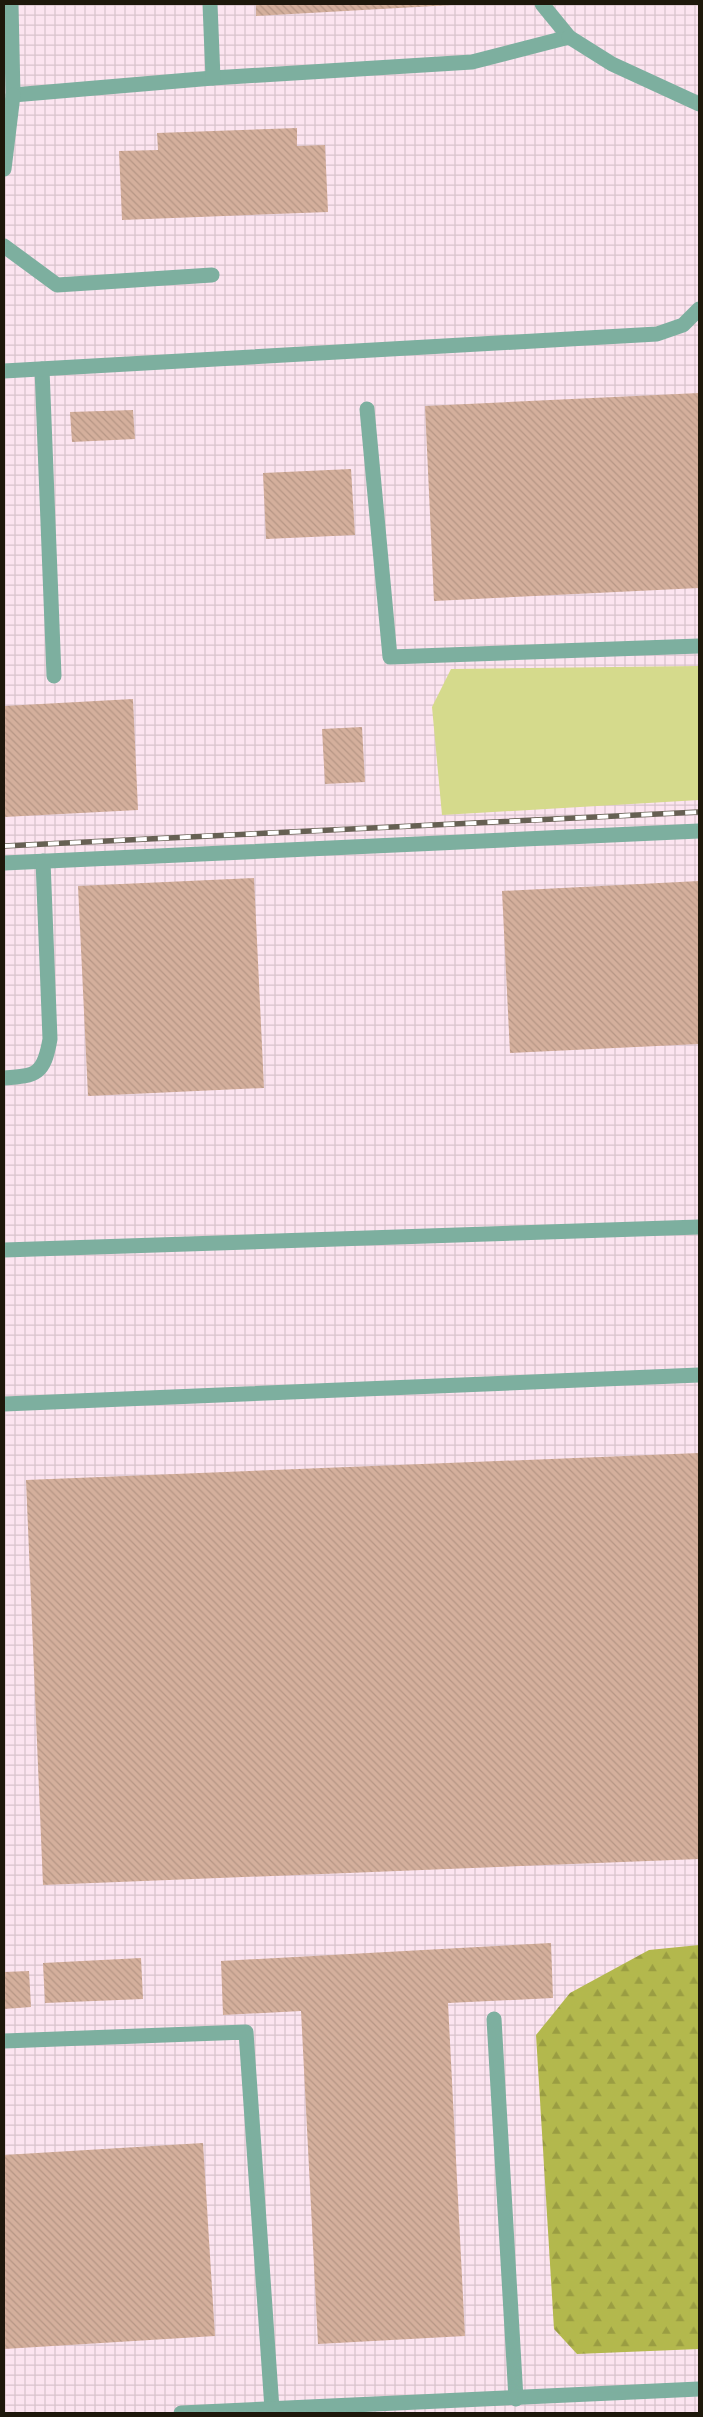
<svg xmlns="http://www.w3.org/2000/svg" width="703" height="2417" font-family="'DejaVu Sans',sans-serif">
  <defs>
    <pattern id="industrial-grid" width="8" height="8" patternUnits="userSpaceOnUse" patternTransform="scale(1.25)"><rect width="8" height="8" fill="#fce4f0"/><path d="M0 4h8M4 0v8" fill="none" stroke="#d8c3cc"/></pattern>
    <pattern id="forest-firs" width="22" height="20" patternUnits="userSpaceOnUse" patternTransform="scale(1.25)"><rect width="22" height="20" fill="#b3b84d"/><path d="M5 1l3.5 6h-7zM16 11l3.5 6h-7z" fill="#9a9d42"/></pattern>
    <pattern id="building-back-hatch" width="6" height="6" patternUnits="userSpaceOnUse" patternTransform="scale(1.25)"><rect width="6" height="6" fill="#d4af9c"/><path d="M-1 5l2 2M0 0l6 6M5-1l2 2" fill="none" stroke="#b69685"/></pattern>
  </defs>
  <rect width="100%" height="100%" fill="#fcf5e7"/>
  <rect fill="url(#industrial-grid)" x="4" y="4" width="695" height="2409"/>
  <polygon fill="#d5da8c" points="699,666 699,800 442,815 432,707 451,669"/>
  <polygon fill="url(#forest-firs)" points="699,1945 699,2349 577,2354 554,2329 536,2035 570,1993 649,1950"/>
  <g fill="url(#building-back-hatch)">
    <polygon points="256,4 452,4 452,5 256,16"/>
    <polygon points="297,128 297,146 325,145 328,212 122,220 119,151 158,150 157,133"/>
    <polygon points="699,393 699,588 434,601 425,406"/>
    <polygon points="133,410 135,439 72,442 70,412"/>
    <polygon points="351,469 355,535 266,539 263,473"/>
    <polygon points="133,699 138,810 4,817 4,706"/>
    <polygon points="362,727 365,782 325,784 322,729"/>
    <polygon points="254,878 264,1088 88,1096 78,886"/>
    <polygon points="699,881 699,1044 510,1053 502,891"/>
    <polygon points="699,1453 699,1859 43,1885 26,1480"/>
    <polygon points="551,1943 553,1998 448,2003 465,2336 318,2344 301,2011 223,2015 221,1961"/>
    <polygon points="141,1958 143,1999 45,2003 43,1963"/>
    <polygon points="29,1971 31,2007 4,2009 4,1972"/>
    <polygon points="203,2143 215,2336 4,2349 4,2155"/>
  </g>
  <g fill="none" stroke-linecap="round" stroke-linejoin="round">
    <g stroke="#7daf9f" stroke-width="15">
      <polyline points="11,4 13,95 213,78 472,62 569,37 542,4"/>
      <polyline points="210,4 213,78"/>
      <polyline points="4,169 13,95"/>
      <polyline points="4,246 57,285 212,275"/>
      <polyline points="42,369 54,676"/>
      <polyline points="4,371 657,334 683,325 699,309"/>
      <polyline points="367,409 390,657 699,646"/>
      <polyline points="4,863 699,831"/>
      <path d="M4 1078C37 1076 44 1074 50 1039L43 861"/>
      <polyline points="4,1250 699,1227"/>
      <polyline points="4,1404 699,1375"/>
      <polyline points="494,2019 516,2399"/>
      <polyline points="4,2041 246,2032 272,2409"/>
      <polyline points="181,2413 699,2389"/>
    </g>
    <polyline stroke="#7daf9f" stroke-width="15" points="569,37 612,64 699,104"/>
    <defs>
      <polyline id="rail" points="4,846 699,812"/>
    </defs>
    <use href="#rail" stroke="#666053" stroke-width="5.5"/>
    <use href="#rail" stroke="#fff" stroke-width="4" stroke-dasharray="11" stroke-linecap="butt"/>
  </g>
  <rect width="703" height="2417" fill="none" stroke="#1e180b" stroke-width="10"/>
</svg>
